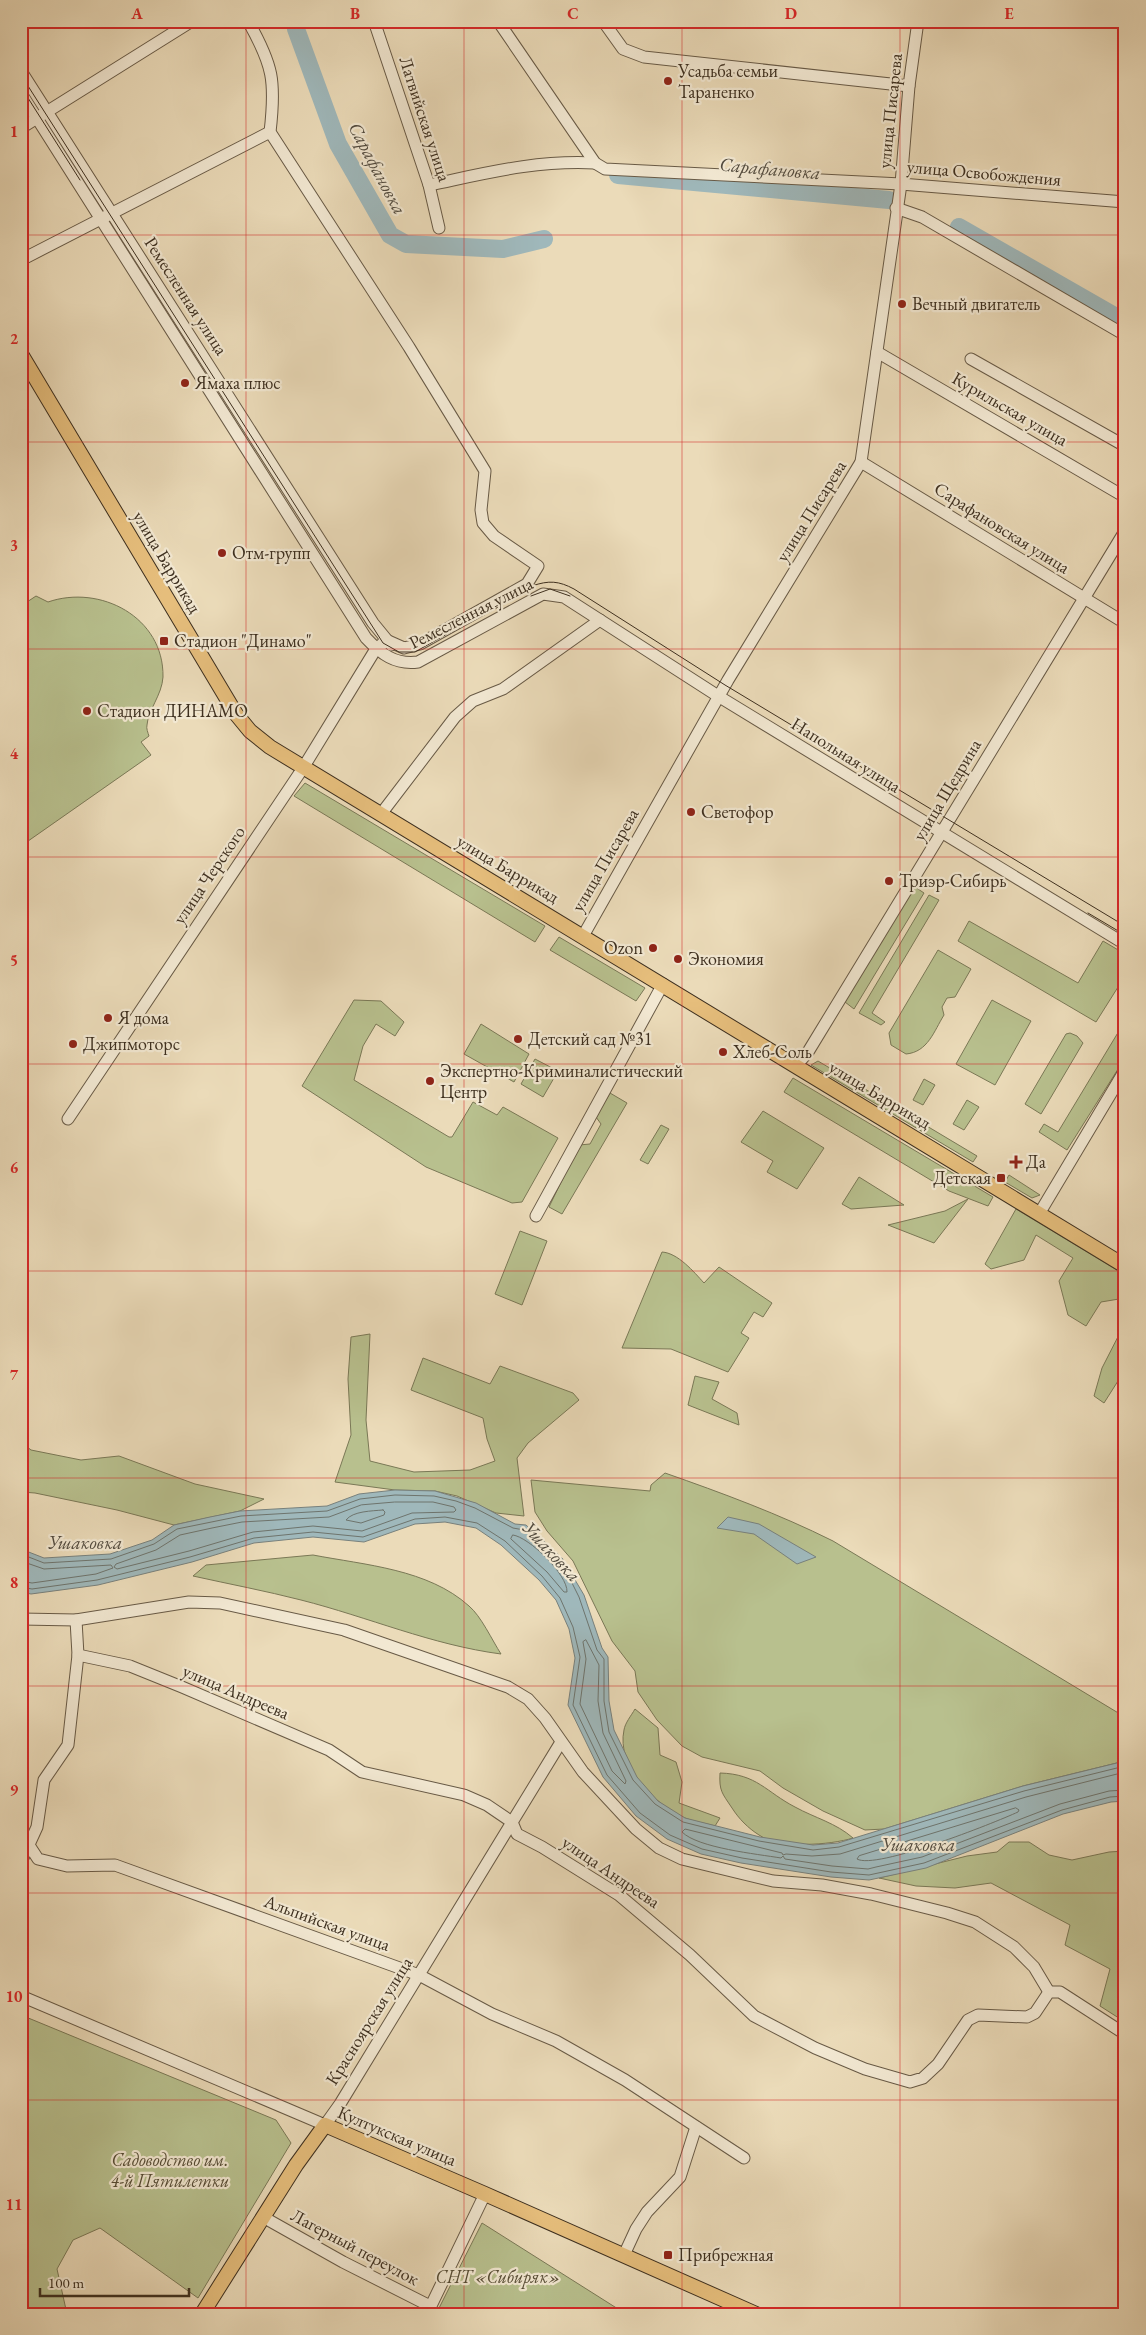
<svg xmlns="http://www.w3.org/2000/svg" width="1146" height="2335" font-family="'EB Garamond',serif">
  <rect width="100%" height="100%" fill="#ebdbb9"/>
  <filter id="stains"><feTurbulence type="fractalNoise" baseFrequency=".004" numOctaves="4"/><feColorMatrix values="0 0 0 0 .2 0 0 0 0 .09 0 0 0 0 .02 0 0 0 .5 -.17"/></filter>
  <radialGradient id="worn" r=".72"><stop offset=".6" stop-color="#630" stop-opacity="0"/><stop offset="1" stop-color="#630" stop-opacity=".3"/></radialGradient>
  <g fill="#b8c08e" stroke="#7a7856">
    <path d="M36 596 48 602C100 584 164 617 163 677 162 695 148 710 147 725 146 728 148 733 149 736L141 742 151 755 21 846V606Z"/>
    <polygon points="305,783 545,926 535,942 294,796"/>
    <polygon points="915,887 924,893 854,1009 845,1002 845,997"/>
    <polygon points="929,895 939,900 872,1013 885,1022 881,1025 859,1013"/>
    <polygon points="969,921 1078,983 1103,941 1125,954 1125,976 1096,1022 958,941"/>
    <polygon points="559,937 645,988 636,1001 550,950"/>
    <path d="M938 950 971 969 955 997 947 998 942 1007 944 1015C934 1031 928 1052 906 1054L891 1045 889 1033Z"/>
    <polygon points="354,1000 381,1001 404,1022 395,1036 376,1024 363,1046 354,1080 449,1137 452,1137 473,1102 497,1115 503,1107 558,1138 522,1202 512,1203 426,1167 302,1086"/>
    <polygon points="992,1000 1031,1021 995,1085 956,1064"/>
    <polygon points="1125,1021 1125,1058 1067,1150 1039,1132 1044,1124 1058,1132"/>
    <polygon points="481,1024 529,1054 514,1082 464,1054"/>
    <polygon points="1070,1033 1077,1036 1083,1043 1041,1114 1025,1104 1066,1034"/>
    <polygon points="535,1059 558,1071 543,1097 521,1084"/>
    <polygon points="818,1061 977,1156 973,1162 811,1065"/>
    <polygon points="793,1078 993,1197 988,1206 949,1191 784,1092"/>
    <polygon points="924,1079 935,1085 923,1105 913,1100"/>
    <polygon points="610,1093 627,1103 562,1214 549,1207 579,1145 590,1144 601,1124 596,1117"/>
    <polygon points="967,1100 979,1107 964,1130 953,1124"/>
    <polygon points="763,1111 824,1148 797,1189 767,1172 773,1161 741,1142"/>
    <polygon points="661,1125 669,1129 648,1164 640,1160"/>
    <polygon points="1009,1175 1040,1195 1032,1198 1005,1182"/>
    <polygon points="859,1177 904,1205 851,1209 842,1204"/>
    <polygon points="968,1199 934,1243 888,1225 945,1211"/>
    <polygon points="1016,1209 1125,1275 1125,1298 1101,1302 1086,1326 1068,1315 1059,1281 1073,1258 1036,1235 1024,1260 991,1269 985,1264"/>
    <polygon points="520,1231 547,1241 522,1305 495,1294"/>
    <path d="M662 1252C678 1253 694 1272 704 1283L719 1267 772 1303 763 1317 754 1312 741 1333 749 1338 728 1372 671 1349 622 1348Z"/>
    <polygon points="1125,1323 1125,1370 1104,1403 1094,1396 1102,1368"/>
    <polygon points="370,1334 366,1420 370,1461 414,1472 470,1470 495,1461 487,1439 483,1418 411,1390 423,1358 490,1384 500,1366 573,1393 579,1400 528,1443 517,1458 524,1516 496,1513 457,1496 435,1491 395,1490 335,1482 351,1435 348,1379 351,1337"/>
    <polygon points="695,1376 719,1382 712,1399 737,1413 739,1425 688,1405"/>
    <polygon points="21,1442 31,1450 81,1460 119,1456 195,1484 264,1499 240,1511 174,1525 117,1510 35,1493 21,1492"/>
    <path d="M665 1473C722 1493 779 1514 833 1541L1125 1717V1761L1023 1786 884 1829 865 1830 823 1811 783 1788 760 1771 702 1757 682 1746 657 1720 638 1692 635 1671 612 1641 573 1561 547 1531 535 1512 531 1480 650 1491 651 1485Z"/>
    <path d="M313 1555C365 1565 428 1569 469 1606 481 1616 492 1640 501 1654 432 1645 368 1617 301 1600 266 1591 229 1584 193 1576L206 1565Z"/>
    <path d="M635 1709 658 1728 660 1755 676 1762 682 1782 679 1803 720 1818 715 1826C705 1823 694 1822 685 1818 655 1805 616 1766 624 1730 625 1723 631 1716 635 1709Z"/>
    <path d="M720 1773C757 1774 766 1792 795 1807 815 1818 836 1823 853 1838 831 1845 779 1849 759 1835 748 1828 739 1819 732 1808 722 1793 719 1791 720 1773Z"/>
    <polygon points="1009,1842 1029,1842 1049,1855 1072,1860 1109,1852 1125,1851 1125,2022 1100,2006 1110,1969 1065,1945 1070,1925 991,1883 955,1888 916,1886 879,1878 967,1856 997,1852"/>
    <polygon points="21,2015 276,2120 291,2143 198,2298 100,2228 73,2240 57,2269 67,2314 21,2314"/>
    <polygon points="482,2223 626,2314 436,2314"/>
  </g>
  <g fill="#9fb8bb" stroke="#78817d">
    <polygon points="395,1490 435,1491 476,1503 515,1524 526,1525 562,1558 584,1595 602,1648 608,1657 609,1701 614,1730 637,1777 658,1801 685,1818 760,1837 813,1845 838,1843 1023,1786 1125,1761 1125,1801 1111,1802 1063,1814 926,1868 869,1880 831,1877 741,1863 701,1854 667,1839 636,1816 603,1777 568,1705 575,1658 569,1629 556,1600 539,1580 501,1545 476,1528 445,1522 415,1524 364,1542 313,1537 254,1543 192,1562 98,1585 31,1594 21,1592 21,1549 44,1558 110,1554 152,1540 174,1525 210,1517 240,1511 327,1506 359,1494"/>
    <polygon points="728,1517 759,1524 816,1557 797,1564 754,1534 717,1528"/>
  </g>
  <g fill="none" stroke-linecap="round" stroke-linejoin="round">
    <g stroke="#6e746d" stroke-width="1">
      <polygon points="395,1502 433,1502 454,1507 456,1510 454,1512 412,1513 362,1531 313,1526 253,1532 189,1551 117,1569 114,1567 116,1564 156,1550 180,1535 212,1528 242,1522 329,1517 361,1505"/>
      <path d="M383 1510 385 1512 384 1515 361 1523 346 1520C353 1511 372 1511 383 1510Z"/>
      <path d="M513 1535C529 1537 568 1575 567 1592H564L547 1572 511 1539Z"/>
      <polyline points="21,1554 44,1563 111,1559 154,1544 177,1529 241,1516 327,1511 360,1499 395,1495 434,1496 456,1501 475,1508 513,1528 524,1530 558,1561 569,1577 579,1597 597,1650 604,1659 604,1701 609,1732 633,1780 655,1804 683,1822 759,1841 813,1850 839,1847 1024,1791 1125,1766"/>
      <polyline points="21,1561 44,1569 111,1565 113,1568 96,1574 32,1583 21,1581"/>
      <polyline points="21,1587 32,1589 97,1580 190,1557 254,1538 313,1532 363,1537 415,1519 445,1517 477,1523 505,1541 542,1576 560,1598 573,1627 580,1657 573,1705 607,1775 640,1813 670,1835 702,1849 742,1858 831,1872 869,1875 924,1863 1062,1810 1110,1797 1125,1796"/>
      <polygon points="586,1640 599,1665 598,1701 603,1733 626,1781 625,1784 612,1771 580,1704 586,1659 583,1642"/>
      <path d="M1125 1772 1026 1797 840 1854 812 1856 786 1854 783 1855 782 1853 685 1829 682 1832C698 1848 757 1854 781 1858L783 1856 785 1859 832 1866 868 1869 876 1867 922 1857 1060 1804 1109 1791 1125 1790"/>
      <path d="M1016 1808 1019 1810 1018 1812C994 1823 876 1870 857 1859L859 1856Z"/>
    </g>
    <g stroke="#9fb8bb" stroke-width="18">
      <polyline points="296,29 338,144 390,235 406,244 503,249 544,239"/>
      <polyline points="618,175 889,200"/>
      <polyline points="959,227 1125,322"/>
    </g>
    <defs>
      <g id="minor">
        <polyline points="374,21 429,185 439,228"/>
        <polyline points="498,21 595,163 605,169 901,184 1125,202"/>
        <polyline points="603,21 623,49 644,57 909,86"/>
        <polyline points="21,71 373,623 391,645"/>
        <path d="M21 93 366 638C381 654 395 665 418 662L543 594 564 597 718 696 1125 944"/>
        <polyline points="21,128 192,21"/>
        <path d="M429 185C487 173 535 160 595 163"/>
        <polyline points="896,208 922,217 1125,335"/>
        <polyline points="21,260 270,132"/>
        <polyline points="877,352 1125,497"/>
        <polyline points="971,359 1125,446"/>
        <polyline points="861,462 1125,623"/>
        <polyline points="381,814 455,717 473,701 503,689 600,620"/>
        <polyline points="583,936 728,680 861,462 901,184 909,86 918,21"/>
        <polyline points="796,1066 808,1052 1125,531"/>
        <path d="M68 1119 303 768 374 652 386 640 404 648 420 644 527 584 538 566 494 536 483 523 481 510 485 471 409 347 270 132C276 81 273 65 248 21"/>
        <polyline points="1039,1214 1125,1070"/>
        <polyline points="536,1216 663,984"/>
        <polyline points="21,1619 76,1620 189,1602 220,1603 344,1630 508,1687 528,1699 545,1718 583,1772 636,1829 659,1848 682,1859 773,1881 822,1885 871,1894 947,1913 975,1922 1014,1947 1034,1967 1049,1992"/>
        <polyline points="78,1655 130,1666 182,1687 329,1750 362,1772 464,1795 487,1805 512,1822 517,1834 542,1847 619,1895 690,1955 754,2016 815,2048 865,2069 910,2082 923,2078 938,2064 968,2020 978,2015 1027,2017 1035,2013 1049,1992 1060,1992 1125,2034"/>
        <polyline points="21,1833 38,1859 67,1866 115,1865 419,1975 492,2014 556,2041 625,2080 744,2158"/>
        <polyline points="21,1862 37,1827 44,1780 68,1745 78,1655 76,1620"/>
        <polyline points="21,1996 325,2125 340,2104 561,1742"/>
        <polyline points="263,2217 343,2262 430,2306"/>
        <polyline points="624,2255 636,2229 647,2212 680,2177 696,2127"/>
        <polyline points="427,2314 485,2194"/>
      </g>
      <g id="major">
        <polyline points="21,354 236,714 250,731 270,747 1125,1266"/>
        <polyline points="202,2314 296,2165 325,2125 485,2194 756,2314"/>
      </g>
    </defs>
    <use href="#minor" stroke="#685a46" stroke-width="13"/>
    <use href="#major" stroke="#3d2f1f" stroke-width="16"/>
    <use href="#minor" stroke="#f2e8d2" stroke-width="11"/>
    <use href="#major" stroke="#e6be7c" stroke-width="14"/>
    <g stroke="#3d2f1f" stroke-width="1">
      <path d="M21 75 383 643 399 652H415L532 586C549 580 559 581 574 589L725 685 1125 926"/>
      <polyline points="28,98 80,180"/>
      <polyline points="531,596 550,589 570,596"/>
      <polyline points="1088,913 1125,935"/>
    </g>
  </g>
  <path fill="none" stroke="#d62828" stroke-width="1" stroke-opacity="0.55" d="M246 21V2314M464 21V2314M682 21V2314M900 21V2314M21 235H1125M21 442H1125M21 649H1125M21 857H1125M21 1064H1125M21 1271H1125M21 1478H1125M21 1686H1125M21 1893H1125M21 2100H1125"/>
  <g fill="#8f2418" stroke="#f2e8d2" stroke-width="2">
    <circle cx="668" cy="81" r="5"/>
    <circle cx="902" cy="304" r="5"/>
    <circle cx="185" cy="383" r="5"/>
    <circle cx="222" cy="553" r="5"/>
    <rect x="159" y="636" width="10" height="10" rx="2.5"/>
    <circle cx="87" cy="711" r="5"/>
    <circle cx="691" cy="812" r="5"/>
    <circle cx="889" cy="881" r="5"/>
    <circle cx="653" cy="948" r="5"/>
    <circle cx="678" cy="959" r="5"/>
    <circle cx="108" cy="1018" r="5"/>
    <circle cx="518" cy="1039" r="5"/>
    <circle cx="73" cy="1044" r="5"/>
    <circle cx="723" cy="1052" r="5"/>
    <circle cx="430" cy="1081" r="5"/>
    <path d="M1013.5 1154.5h5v5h5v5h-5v5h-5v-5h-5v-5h5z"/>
    <rect x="996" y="1173" width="10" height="10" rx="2.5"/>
    <rect x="663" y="2250" width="10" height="10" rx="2.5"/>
  </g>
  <g text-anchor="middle" stroke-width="4.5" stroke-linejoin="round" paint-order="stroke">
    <g font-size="18" fill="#3d2f1f" stroke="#f2e8d2" text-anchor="start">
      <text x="678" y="77">Усадьба семьи<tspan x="678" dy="21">Тараненко</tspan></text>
      <text x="912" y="310">Вечный двигатель</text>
      <text x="195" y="389">Ямаха плюс</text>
      <text x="232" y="559">Отм-групп</text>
      <text x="174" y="647">Стадион "Динамо"</text>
      <text x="97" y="717">Стадион ДИНАМО</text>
      <text x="701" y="818">Светофор</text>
      <text x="899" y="887">Триэр-Сибирь</text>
      <text x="643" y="954" text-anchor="end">Ozon</text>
      <text x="688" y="965">Экономия</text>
      <text x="118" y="1024">Я дома</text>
      <text x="528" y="1045">Детский сад №31</text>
      <text x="83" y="1050">Джипмоторс</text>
      <text x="733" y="1058">Хлеб-Соль</text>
      <text x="440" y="1077">Экспертно-Криминалистический<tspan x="440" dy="21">Центр</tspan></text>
      <text x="1026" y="1168">Да</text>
      <text x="991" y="1184" text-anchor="end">Детская</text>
      <text x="678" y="2261">Прибрежная</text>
    </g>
    <g font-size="18" fill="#3d2f1f" stroke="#f2e8d2">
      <text transform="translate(890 111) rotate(-84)" y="6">улица Писарева</text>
      <text transform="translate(425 119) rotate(72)" y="6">Латвийская улица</text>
      <text transform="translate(984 173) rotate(5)" y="6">улица Освобождения</text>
      <text transform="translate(186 296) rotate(57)" y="6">Ремесленная улица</text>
      <text transform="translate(1010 409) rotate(30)" y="6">Курильская улица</text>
      <text transform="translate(811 511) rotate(-58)" y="6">улица Писарева</text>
      <text transform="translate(1002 528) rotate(32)" y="6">Сарафановская улица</text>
      <text transform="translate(167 562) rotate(59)" y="6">улица Баррикад</text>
      <text transform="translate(471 613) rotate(-27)" y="6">Ремесленная улица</text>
      <text transform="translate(846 755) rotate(32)" y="6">Напольная улица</text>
      <text transform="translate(947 790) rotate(-59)" y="6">улица Щедрина</text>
      <text transform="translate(605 860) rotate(-60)" y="6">улица Писарева</text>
      <text transform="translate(508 869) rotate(31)" y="6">улица Баррикад</text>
      <text transform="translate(209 875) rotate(-56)" y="6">улица Черского</text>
      <text transform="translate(880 1095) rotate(31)" y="6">улица Баррикад</text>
      <text transform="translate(236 1692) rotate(23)" y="6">улица Андреева</text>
      <text transform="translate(611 1872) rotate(34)" y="6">улица Андреева</text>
      <text transform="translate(327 1923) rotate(20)" y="6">Альпийская улица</text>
      <text transform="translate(369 2021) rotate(-58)" y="6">Красноярская улица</text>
      <text transform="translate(397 2136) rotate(23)" y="6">Култукская улица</text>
      <text transform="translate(355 2247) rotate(28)" y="6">Лагерный переулок</text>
    </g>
    <g font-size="18" font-style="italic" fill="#564c35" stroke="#f2e8d2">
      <text x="170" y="2166">Садоводство им.<tspan x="170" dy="21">4-й Пятилетки</tspan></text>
      <text x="498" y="2283">СНТ «Сибиряк»</text>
    </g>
    <g font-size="19" font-style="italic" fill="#514a3e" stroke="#f2e8d2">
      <text transform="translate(378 168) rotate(62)" y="7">Сарафановка</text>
      <text transform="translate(770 168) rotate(5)" y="7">Сарафановка</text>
      <text x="85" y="1549">Ушаковка</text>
      <text transform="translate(552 1551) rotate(47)" y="7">Ушаковка</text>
      <text x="918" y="1851">Ушаковка</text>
    </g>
  </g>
  <rect width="1146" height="2335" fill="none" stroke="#ebdbb9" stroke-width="55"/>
  <path d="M40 2288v8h149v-8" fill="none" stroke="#3d2f1f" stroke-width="2.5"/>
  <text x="48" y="2288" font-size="15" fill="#3d2f1f" stroke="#f2e8d2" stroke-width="4" paint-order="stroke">100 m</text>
  <rect x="28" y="28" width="1090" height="2280" fill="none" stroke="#d62828" stroke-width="2"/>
  <g font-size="16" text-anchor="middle" font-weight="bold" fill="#d62828">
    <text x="137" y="19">A</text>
    <text x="355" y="19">B</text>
    <text x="573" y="19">C</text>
    <text x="791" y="19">D</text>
    <text x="1009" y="19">E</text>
    <text x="14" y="137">1</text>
    <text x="14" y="344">2</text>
    <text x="14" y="551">3</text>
    <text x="14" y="759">4</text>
    <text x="14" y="966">5</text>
    <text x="14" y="1173">6</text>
    <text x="14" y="1380">7</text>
    <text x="14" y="1588">8</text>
    <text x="14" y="1795">9</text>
    <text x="14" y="2002">10</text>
    <text x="14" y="2210">11</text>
  </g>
  <rect width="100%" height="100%" filter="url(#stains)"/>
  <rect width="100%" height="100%" fill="url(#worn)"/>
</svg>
